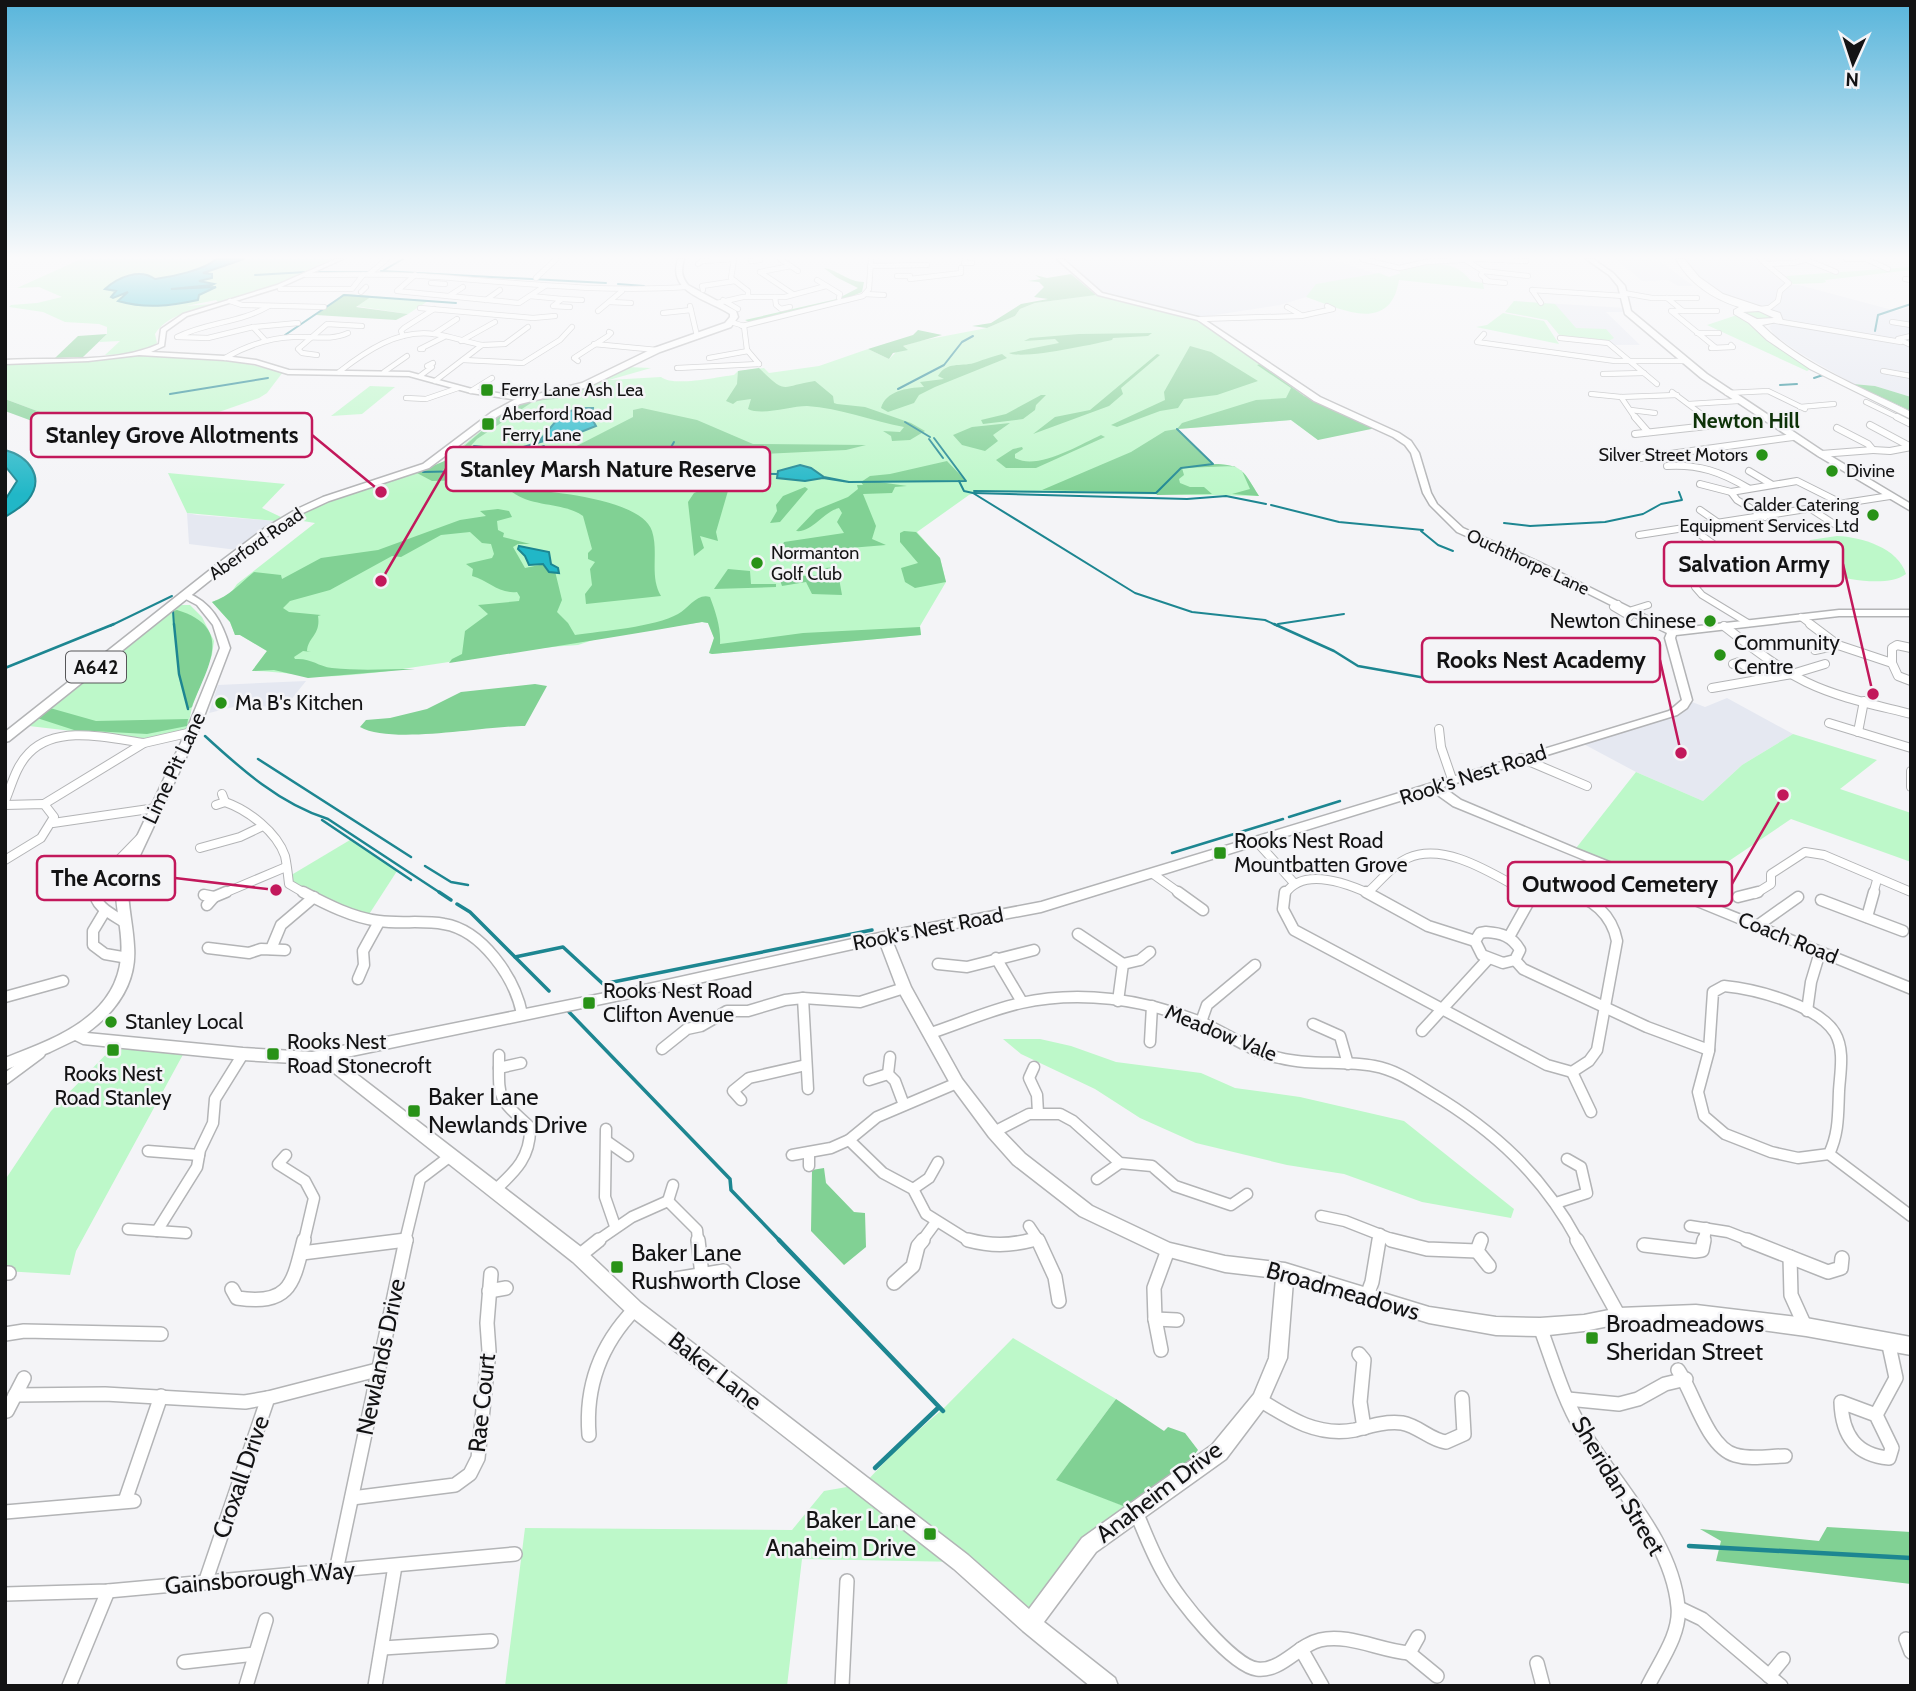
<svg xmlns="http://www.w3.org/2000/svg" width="1916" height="1691" font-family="Cabin,sans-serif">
  <rect width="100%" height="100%" fill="#f4f4f7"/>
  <g fill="#e5e8f1">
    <polygon points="1064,259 1330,259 1377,274 1317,284 1306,297 1280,305 1202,317 1103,294"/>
    <polygon points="1616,259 1660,261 1693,286 1678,286 1668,280 1642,281"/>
    <polygon points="1680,259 1755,259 1786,285 1799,285 1896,311 1911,307 1911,397 1875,386 1853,384 1798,352 1774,335 1769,327 1774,322 1724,298 1683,265"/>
    <polygon points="1514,301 1626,308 1628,312 1606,312 1640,345 1613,345 1601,339 1561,337 1547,320 1505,312"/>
    <polygon points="187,513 197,515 276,521 237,550 189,544"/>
    <polygon points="306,681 286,706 234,707 209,713 218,685"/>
    <polygon points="1727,698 1793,734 1742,765 1703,801 1636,772 1578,741 1673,713 1687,700 1705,707"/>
  </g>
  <g fill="#bdf8c9">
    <path d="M81 259H216L211 263 179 276 151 278 105 290 128 292 119 300C144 306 172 311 195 298 202 295 206 290 215 289H171L211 285 213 284 198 280 210 278 201 274 244 259H332L276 285 219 303 216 300 186 306 213 304C192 311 167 315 155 334L157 343C143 355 123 354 105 355L120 341 99 342 107 334V327L99 324 65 322 43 312 9 307 11 305 37 303 62 297 39 287 17 288Z"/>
    <path d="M1431 264C1449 264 1459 266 1471 281L1483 283 1484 289 1399 280C1390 335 1341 309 1306 297L1316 284 1379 273 1389 277 1401 273 1397 270Z"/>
    <polygon points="1911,267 1911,270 1825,280 1826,282 1822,283 1793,284 1786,276"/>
    <path d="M1100 294 1193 316 1317 399 1346 413 1318 440 1291 420 1178 429 1213 464C1243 464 1244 472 1259 496L977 492 969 495 917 532 940 558 946 582 920 626 921 635 712 654 709 653 714 638 708 623 702 622 599 638 578 645C497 650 418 671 338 676 308 678 282 671 252 671L267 651 240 635H235L230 622 212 602 230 594 237 584 315 523 291 519 327 502 443 462 478 433 527 400 563 393 626 367 651 368 609 380 661 377C673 387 717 377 734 375L738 371 764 368 769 373 819 366 868 349 889 359 901 347 919 341 987 328 1015 316 1020 309 1035 303Z"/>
    <polygon points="372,296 428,301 408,314 355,306"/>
    <polygon points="1514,301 1555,304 1576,328 1606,329 1614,338 1607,342 1590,338 1561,337 1547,320 1505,312"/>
    <polygon points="1754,308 1780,317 1756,321 1761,328 1814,367 1807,371 1707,325 1737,315 1737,312"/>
    <polygon points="1503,313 1544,321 1559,344 1476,327 1487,325"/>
    <polygon points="146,355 239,362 283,372 267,393 259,398 202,418 157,422 122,419 80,427 5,399 5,364"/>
    <polygon points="370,386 395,387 362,414 331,416"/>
    <polygon points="168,473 285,484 262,508 281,517 276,521 187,513"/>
    <path d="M1837 536C1862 537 1898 548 1906 574 1889 587 1849 580 1829 574L1806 548 1810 540Z"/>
    <polygon points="181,605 190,605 202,617 214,641 212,655 192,707 187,731 140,739 29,726"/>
    <polygon points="1793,734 1877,760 1840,789 1911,813 1911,862 1791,819 1680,894 1573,852 1636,772 1703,801 1742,765"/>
    <polygon points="350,840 397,871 366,919 305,894 288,877"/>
    <polygon points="1003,1039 1040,1039 1071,1046 1116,1062 1201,1073 1235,1088 1300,1097 1404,1121 1514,1209 1511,1218 1422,1202 1344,1174 1287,1165 1196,1143 1140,1118 1095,1089 1021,1054"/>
    <polygon points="119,1041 186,1049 76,1251 70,1275 5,1271 5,1180 51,1111"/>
    <polygon points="1013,1338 1116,1399 1057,1479 1136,1511 1089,1545 1030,1624 961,1562 802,1559 787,1686 505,1686 525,1528 792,1530 824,1491 864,1484 897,1449 945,1407"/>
  </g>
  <g fill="#81d194">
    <path d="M824 268C838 270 848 282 864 282L862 292 843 300 749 322 745 320 837 299 858 288 836 277Z"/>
    <polygon points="1071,274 1096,295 1035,303 1020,309 1015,316 987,328 972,326 991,323 1021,304 1048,299 1034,297 1044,287 1039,282 1028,281 1041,279 1035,275 1047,278"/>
    <polygon points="343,294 372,296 356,307 408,314 396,320 316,315"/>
    <polygon points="918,330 942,335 903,346 908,350 893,353 889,359 868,349 913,335"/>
    <path d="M1152 333 1148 336 1113 338 1112 340C1094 344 1022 360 1009 353L1059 343 1055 339 1024 341 1030 338 1079 334Z"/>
    <polygon points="107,334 83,357 55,358 78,336"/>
    <polygon points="1190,346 1211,352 1258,381 1217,395 1184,399 1178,408 1160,411 1117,427 1111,425 1165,400 1164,392"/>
    <path d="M1002 354 1007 358 935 387 919 395 914 403 888 412 881 408C886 391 906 388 924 387L920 382 944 379 938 376C947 361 960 367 974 363 980 361 990 357 1002 354Z"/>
    <polygon points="1157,354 1160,355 1121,388 1123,394 1109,406 1033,434 1055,417 1090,410"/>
    <path d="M1260 364 1304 396 1376 428 1318 440 1291 420 1178 429 1213 464C1243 464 1244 472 1259 496L1232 494 1250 489 1242 471 1234 466 1182 468 1184 475 1179 479 1180 483 1190 487H1204L1212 494 1157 495 1156 493 1042 490 1131 452 1165 431 1177 429 1182 423 1256 400 1286 398 1291 388 1257 365Z"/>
    <path d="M759 368C788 396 780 386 815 381L833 396 834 403 837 404 865 407 911 423 925 431 910 440 892 441 891 436 883 431 900 432 904 427C872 421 840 408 807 406 790 406 762 416 748 409L751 399 737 401 733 404 726 401 737 384 738 371Z"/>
    <polygon points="1853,384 1875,386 1911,397 1911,411"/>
    <polygon points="586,387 589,388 555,399 534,401 477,439 456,462 440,472 544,469 563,453 633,417 633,410 642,408 697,420 753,444 866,445 846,450 763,454 746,459 732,467 710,465 709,481 591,477 432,481 417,473 449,459 504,412 527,400"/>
    <polygon points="1041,395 1046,395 1036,405 1035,410 1023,419 983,424 981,420 1006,414"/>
    <polygon points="5,399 80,427 122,419 157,422 202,418 134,449 137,451 127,456 5,411"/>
    <polygon points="1010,423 993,435 998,441 985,451 962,445 953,435 972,427"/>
    <path d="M1101 435 1105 437 1036 468H1006L996 460 1013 449 1022 447 1023 449 1015 454V458C1037 471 1079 445 1101 435Z"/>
    <path d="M947 461 966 481 879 482 907 486 895 487 892 493 863 494 876 526 872 539 886 545 789 553V547H782L784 542 844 533 837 522 842 513 839 508C823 512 812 533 796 531L816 510 848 497 858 489 857 485H863L861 482 870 476 890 474Z"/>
    <polygon points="717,477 727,477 730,484 716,532 718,541 700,536 704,548 694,556 688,502 694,493 712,486"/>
    <polygon points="805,487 808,489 780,522 770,523 777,511 776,505 783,496"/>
    <path d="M517 490C547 490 642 499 652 531 659 553 649 576 661 596L586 604 585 594 592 585 590 569 595 562 588 559V553L592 549 583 516C564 502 534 508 512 492Z"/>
    <path d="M498 509 509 511 512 517 497 521 498 530 504 533 503 537 530 544H518L513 547 525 568 549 563 554 567 562 600 557 612 568 623 575 635C602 631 655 627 678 614 689 608 697 593 710 597 716 613 721 628 720 644L803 633 920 627 921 635 712 654 709 653 714 638 708 623 702 622C617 637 534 650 449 663L452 659 462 654 465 631 488 614 478 605 519 601 520 597 517 592C499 594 489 581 472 576L473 569 466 564 492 558 494 554 491 544 482 543 470 532 441 535 401 557 392 556 330 590 290 601 283 608 289 612 321 615 318 616C321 635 308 637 307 651L311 652 303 651 294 657 295 659C312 658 317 666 332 668 360 671 387 669 415 669L308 678 274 670 252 671 267 651 240 635H235L230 622 212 602C230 596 239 584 254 572L281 575 282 579 321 558 378 550 460 520 486 516 480 511Z"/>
    <polygon points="904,531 916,532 940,558 946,582 915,588 905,582 901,568 918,563 900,542 900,533"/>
    <polygon points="837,567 842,595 812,594 806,582 782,586 779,577 823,575 825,568"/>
    <polygon points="728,569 750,571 751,584 776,584 776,587 714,589"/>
    <path d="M177 610C236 628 207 667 192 707L188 709 179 674 173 611Z"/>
    <path d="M535 684 547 686 525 726C484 726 392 745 360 727L366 720 390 718 427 709 461 692Z"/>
    <polygon points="50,708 96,721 188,719 187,726 147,734 74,730 37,718"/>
    <polygon points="824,1168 826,1183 854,1212 865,1213 866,1247 844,1265 811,1231 812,1170"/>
    <polygon points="1116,1399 1164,1431 1168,1427 1185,1433 1198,1450 1185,1467 1136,1511 1056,1480"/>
    <polygon points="1827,1527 1911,1532 1911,1584 1716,1561 1721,1541 1700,1529 1819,1541"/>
  </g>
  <g fill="#21b7c7" stroke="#1d8691" stroke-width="2">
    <path d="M216 259H244L203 273 212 274V278L199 281 214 284 212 285 171 289 216 287 199 295 198 300C170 306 146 309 118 301L128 292 113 298 111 297 116 291 105 289C118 277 140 268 155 279 171 277 205 270 216 259Z"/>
    <polygon points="578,408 593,408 592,419 596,426 558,441 540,440 561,415"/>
    <path d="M5 450C28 456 46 477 28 500 22 507 13 512 5 517V500L17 481 5 466Z"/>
    <polygon points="800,465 811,468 824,477 849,482 823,478 805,481 777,478 778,471"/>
    <polygon points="519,546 549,552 551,564 558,568 559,573 549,572 543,564 529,565 525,556 518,549"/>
  </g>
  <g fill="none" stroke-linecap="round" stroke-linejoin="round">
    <g stroke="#1d8691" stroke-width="2">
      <polyline points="384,270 403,259"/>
      <polyline points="381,271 606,283"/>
      <polyline points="317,272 367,272"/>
      <polyline points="255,275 306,272"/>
      <polyline points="618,284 644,286"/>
      <polyline points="1875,331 1878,315 1911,304"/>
      <polyline points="285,335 344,295 456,303"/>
      <polyline points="1814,378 1823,375"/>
      <polyline points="1780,385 1797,384"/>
      <polyline points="898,389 944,365 962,342 973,336"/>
      <polyline points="170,394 268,378"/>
      <polyline points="905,422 930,437"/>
      <polyline points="929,439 943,458"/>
      <polyline points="474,446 513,450 544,441"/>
      <polyline points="509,466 520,455 544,446"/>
      <polyline points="658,470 674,442"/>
      <polyline points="423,472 596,468 706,472"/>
      <polyline points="719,473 777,474"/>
      <polyline points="959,481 964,491 973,493 1135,593 1192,612 1265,620 1278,626"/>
      <polyline points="849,482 966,481 934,438"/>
      <polyline points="974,491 1156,493 1181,468 1213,464 1177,429"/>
      <polyline points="974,493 1187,499 1226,496 1266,504"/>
      <polyline points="1271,505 1339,522 1423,530"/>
      <polyline points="1504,523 1530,526 1605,522 1643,514 1661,504 1682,500 1679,492"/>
      <polyline points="1421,531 1438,545 1453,551"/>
      <polyline points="173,611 174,626"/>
      <polyline points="1278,624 1344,614"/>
      <polyline points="110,626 172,596"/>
    </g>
    <g stroke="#1d8691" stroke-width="2.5">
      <polyline points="174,624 179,674 188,709"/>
      <polyline points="1274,624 1334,651 1358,666 1437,680"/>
      <polyline points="5,668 114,624"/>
      <path d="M205 736C241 769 280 804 328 819L442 894"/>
      <polyline points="258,759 411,857"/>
      <polyline points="1289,817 1340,801"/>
      <polyline points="322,820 411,880"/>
      <polyline points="1172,853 1283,819"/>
      <polyline points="425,866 451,882 468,885"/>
    </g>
    <g stroke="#1d8691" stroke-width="3.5">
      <polyline points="439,892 451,900"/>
      <polyline points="457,904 470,912 549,991"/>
      <polyline points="515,957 563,947 603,984 872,930"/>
      <polyline points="569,1012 730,1179 731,1190 780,1241"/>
    </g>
    <g stroke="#1d8691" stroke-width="4.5">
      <polyline points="779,1240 943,1411"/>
      <polyline points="875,1468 938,1408"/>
      <polyline points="1689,1546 1911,1558"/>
    </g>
    <defs>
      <g id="street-far4">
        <polyline points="734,259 731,278 748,291 748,296"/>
        <polyline points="780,259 798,271"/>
        <polyline points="965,259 964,263 972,263"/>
        <polyline points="1362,259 1399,268 1426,262 1479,259"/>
        <polyline points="1479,259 1526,261"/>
        <polyline points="1760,259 1789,283 1780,291 1778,301 1769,308 1760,309"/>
        <polyline points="1846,259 1864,259"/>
        <polyline points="1866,259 1888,269"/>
        <polyline points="1807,260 1836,272"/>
        <polyline points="751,261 760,260"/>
        <polyline points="1467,261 1483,271 1481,275 1488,281"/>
        <polyline points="698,264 702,261 734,259"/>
        <polyline points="1766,264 1793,263 1808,259"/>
        <polyline points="870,266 927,265"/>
        <polyline points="1483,271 1528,276"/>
        <polyline points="760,272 793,294"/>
        <polyline points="760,272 791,266"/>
        <polyline points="369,274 387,259"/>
        <path d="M306 275C345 275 385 273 424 276 512 282 598 293 686 287"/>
        <polyline points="415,275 397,291 519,303 545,286"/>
        <polyline points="897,276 910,276 910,279 961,273 961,268"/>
        <polyline points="536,278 556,259"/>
        <polyline points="1905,279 1911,280"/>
        <polyline points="817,280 840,294 839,298"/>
        <polyline points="1485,281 1505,283"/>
        <polyline points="431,283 445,284"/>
        <polyline points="280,289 352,289 363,275"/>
        <polyline points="703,290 702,286 735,281"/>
        <polyline points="1532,290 1624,296"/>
        <polyline points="1532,290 1541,303"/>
        <polyline points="361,292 366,287"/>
        <polyline points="1624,293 1652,298 1697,298"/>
        <polyline points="865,294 884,295"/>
        <polyline points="449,296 463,287"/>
        <polyline points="530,296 562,299 553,306 570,307"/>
        <polyline points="775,297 776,305 781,309 790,307"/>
        <polyline points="1667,298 1683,311 1671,311 1715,347"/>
        <polyline points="562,299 582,300"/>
        <polyline points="486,300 500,290"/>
        <polyline points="723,300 738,309"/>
        <polyline points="230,301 242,305 324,307"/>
        <polyline points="610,302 631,303"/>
        <polyline points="717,303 743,297 785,297 826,286"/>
        <polyline points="690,306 697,336"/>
        <polyline points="1287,307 1301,315"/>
        <polyline points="420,308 533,318 555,316"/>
        <polyline points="598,311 622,291"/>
        <polyline points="1683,311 1717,311"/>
        <polyline points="663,313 691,310"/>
        <polyline points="1200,319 1301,316 1333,309 1327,306"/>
        <polyline points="1776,321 1901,342"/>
        <polyline points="731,322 744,326 747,350 759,364"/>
        <polyline points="1892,322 1911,325"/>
        <polyline points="742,326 863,296 869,289 871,259"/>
        <polyline points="253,327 298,323"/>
        <polyline points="1697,333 1719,333"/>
        <polyline points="434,334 457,319"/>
        <polyline points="1484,334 1477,342 1615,361 1684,361"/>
        <polyline points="403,336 401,331 404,328 434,309"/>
        <polyline points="1911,336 1898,339 1911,345"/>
        <polyline points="1560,338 1608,343 1657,384"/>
        <path d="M265 340 253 327 208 338 177 337C207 322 240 323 269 306"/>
        <polyline points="461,341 495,322"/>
        <polyline points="594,344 657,350"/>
        <polyline points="1711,348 1733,347 1731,345"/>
        <polyline points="423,349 420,349 444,337"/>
        <polyline points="317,355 302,353 298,349 327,324 362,326"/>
        <path d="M225 358C246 346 269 338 293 337 312 336 331 341 348 333"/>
        <polyline points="709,358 748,351"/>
        <polyline points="463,360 523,363 560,340 572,327"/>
        <polyline points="578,361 574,358 608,336 611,333 609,332"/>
        <polyline points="677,368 759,364"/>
        <polyline points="1883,371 1911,376"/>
        <path d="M339 372C366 351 398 329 434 334 450 336 466 342 482 345"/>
        <polyline points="384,372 407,356"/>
        <polyline points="1603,374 1644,373"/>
        <polyline points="420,376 432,367 427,366 433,363"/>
        <polyline points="435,381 482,345 505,344 528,327"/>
        <polyline points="471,391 492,378"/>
        <polyline points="1672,392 1708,419"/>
        <polyline points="1727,393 1768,391 1805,409"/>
        <polyline points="1591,394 1621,397 1677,395"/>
        <polyline points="1621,397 1636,419"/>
        <polyline points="406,398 426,399 458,388"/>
        <polyline points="1866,402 1901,419"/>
        <polyline points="1689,404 1738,401"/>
        <polyline points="1800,407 1834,404"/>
        <polyline points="1631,410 1655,413"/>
      </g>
      <g id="street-far3">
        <polyline points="1635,417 1648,432"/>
        <polyline points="1897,417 1911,424"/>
        <polyline points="1870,425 1911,447"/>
        <polyline points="1635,434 1707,426 1713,423 1705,417"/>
        <polyline points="1873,450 1890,451 1911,447"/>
        <polyline points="1821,454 1873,450 1868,444 1837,428"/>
        <polyline points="1641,458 1793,437"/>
        <path d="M1667 466C1699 464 1721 472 1748 488"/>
        <polyline points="1749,471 1771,484"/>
        <polyline points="1700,484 1731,492"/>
        <polyline points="1811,509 1834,524"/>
        <polyline points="1700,510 1720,524"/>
        <polyline points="1765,517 1737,500 1731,492 1797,481 1843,504"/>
        <polyline points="1691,528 1726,553"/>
        <polyline points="1639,535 1890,496"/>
        <polyline points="1768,551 1800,580"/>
        <polyline points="1618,604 1613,607 1630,617"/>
        <polyline points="1632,610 1648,605"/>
        <polyline points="1801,617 1813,626"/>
        <polyline points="1748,623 1702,595 1695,587 1697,584 1732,577 1732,572 1717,557 1719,554 1799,550"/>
      </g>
      <g id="street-far2">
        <polyline points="1810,624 1838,645"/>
        <path d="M1724 626C1750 646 1776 667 1806 682 1839 698 1876 705 1911 714"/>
        <polyline points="1815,650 1838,645 1892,663 1898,676 1911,681"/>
        <polyline points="1892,663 1892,648 1897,645 1911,648"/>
        <polyline points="1733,664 1739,662 1764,678"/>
        <polyline points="1712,688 1792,674 1825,664"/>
        <polyline points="1829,723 1911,748"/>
        <polyline points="1439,729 1441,747 1452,779"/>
        <polyline points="1858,732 1864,701"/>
        <polyline points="1521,758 1587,786"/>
        <polyline points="1911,771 1911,787"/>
        <path d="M5 801C12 784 16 766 29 753 57 724 109 738 144 743"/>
        <path d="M225 802C248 810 277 832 285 856 287 865 288 875 289 884L306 894"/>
        <polyline points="44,804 144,743 192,732"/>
        <polyline points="5,805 44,804 54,817 41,838 5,860"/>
        <polyline points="216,805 225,802 222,794"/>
        <polyline points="53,823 156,808"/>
        <polyline points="1257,842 1294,883"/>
        <polyline points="200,848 240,837 261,827"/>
        <polyline points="1153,874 1181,894"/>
        <path d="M1367 893C1380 882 1392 865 1408 858 1447 841 1497 877 1530 894"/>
        <polyline points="95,894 102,877 141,837"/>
        <polyline points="222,894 286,867"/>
        <path d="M1285 894C1303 867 1346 883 1370 894"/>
        <polyline points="1540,894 1559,891 1574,894"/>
        <polyline points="1587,894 1603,864"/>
        <polyline points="1755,894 1771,884 1771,874 1805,852 1824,855 1911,892"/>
        <polyline points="1873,894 1877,880"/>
      </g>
      <g id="street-far1">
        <path d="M95 892C95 907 112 914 124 922"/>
        <path d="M303 892C326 904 353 918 379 921 400 924 423 920 444 924 482 930 515 978 522 1014"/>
        <polyline points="1178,892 1203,910"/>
        <path d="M1285 892 1283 909 1294 930 1547 1065 1572 1072 1589 1061 1597 1050 1617 941C1612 915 1592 897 1566 892"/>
        <polyline points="1366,892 1428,926 1475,941"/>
        <polyline points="1526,892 1534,896"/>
        <polyline points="204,895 214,897 207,905"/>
        <polyline points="214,897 226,892"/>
        <polyline points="1738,897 1758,892"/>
        <polyline points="1585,898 1588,892"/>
        <polyline points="1821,900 1903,931"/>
        <polyline points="105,911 93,931 93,945 105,954 128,958"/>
        <polyline points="1867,917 1874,892"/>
        <polyline points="1757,926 1798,897"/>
        <path d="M1486 932C1501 933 1512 936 1520 950L1515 960 1503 963 1482 955 1475 941 1480 933Z"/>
        <polyline points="1078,934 1123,964"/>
        <polyline points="1509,937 1528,903 1544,892"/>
        <polyline points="208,948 249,953 261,949 285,950"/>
        <polyline points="271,949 281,925 314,897"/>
        <polyline points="996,958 1022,1002"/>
        <polyline points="1515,960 1523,969 1647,1027 1709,1050"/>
        <polyline points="938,964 967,967 1034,950"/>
        <polyline points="358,979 364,965 363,951 379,922"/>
        <path d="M1724 986C1755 989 1818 1005 1835 1033 1845 1050 1840 1073 1839 1091 1838 1114 1839 1133 1829 1154L1798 1158 1771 1152 1725 1134 1704 1116 1698 1092 1709 1051 1713 992Z"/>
        <polyline points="5,997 63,981"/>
        <polyline points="803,998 808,1089"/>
        <polyline points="1118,1001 1123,964 1140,960 1150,952"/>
        <polyline points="1807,1011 1811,982 1820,952"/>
        <polyline points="1201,1022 1207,1005 1255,965"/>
        <polyline points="1313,1024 1340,1036 1348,1064"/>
        <polyline points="1422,1031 1488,959"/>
        <path d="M931 1033C961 1023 990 1010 1021 1003 1080 990 1142 999 1198 1021 1226 1032 1250 1052 1280 1058 1311 1066 1343 1060 1374 1066 1396 1070 1413 1082 1431 1093 1495 1131 1543 1176 1578 1241"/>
        <polyline points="1150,1042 1152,1006"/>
        <polyline points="662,1049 687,1029 701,1026 727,1011 748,1011 785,1000 803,998 860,1002 904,988"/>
        <polyline points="890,1057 888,1074 895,1081 904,1105"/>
        <polyline points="1034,1067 1029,1078 1037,1095 1038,1113"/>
        <polyline points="499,1068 521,1063"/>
        <polyline points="1572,1072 1591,1112"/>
        <polyline points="5,1079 40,1053"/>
        <polyline points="869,1080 888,1074"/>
        <polyline points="741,1100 733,1091 749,1078 806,1065"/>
        <polyline points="606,1129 605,1197 615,1226"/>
        <polyline points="994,1132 1029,1114 1060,1114 1073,1121 1120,1163 1152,1166 1175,1186 1231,1205 1247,1194"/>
        <polyline points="849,1140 883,1173 913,1189 926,1214 966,1239 975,1241"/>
        <polyline points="608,1142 628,1156"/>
        <polyline points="148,1151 199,1155"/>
        <polyline points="809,1153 809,1166"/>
        <polyline points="1829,1154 1911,1216"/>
        <polyline points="286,1155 278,1164 305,1181 314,1198 304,1241"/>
        <polyline points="792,1155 831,1148 849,1140 877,1117 957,1083"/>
        <polyline points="1097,1179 1120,1163"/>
        <path d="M496 1189C516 1171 531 1156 530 1127 496 1096 499 1100 499 1055"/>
        <polyline points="913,1189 929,1178 938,1162"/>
        <polyline points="668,1201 673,1185"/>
        <polyline points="1556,1203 1587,1193 1581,1167 1567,1159"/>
        <polyline points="1321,1216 1345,1221 1396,1241"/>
        <polyline points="1029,1226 1037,1238"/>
        <polyline points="1690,1226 1728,1232 1751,1241"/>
        <polyline points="128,1229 186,1233"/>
        <polyline points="157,1231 197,1167 200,1150 213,1123 215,1099 243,1054"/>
        <polyline points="395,1241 406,1240"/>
        <polyline points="405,1241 420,1179 449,1157"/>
        <polyline points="597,1241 632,1217 668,1201 697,1230 698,1241"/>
        <polyline points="922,1241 936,1222"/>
        <polyline points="1026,1241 1037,1238 1039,1241"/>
        <polyline points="1379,1241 1380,1234"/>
        <polyline points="1480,1241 1481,1238"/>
        <polyline points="1704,1241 1706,1228"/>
      </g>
      <g id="street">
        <polyline points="698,1240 702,1275"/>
        <path d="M968 1240C991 1246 1009 1246 1032 1240"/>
        <polyline points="1038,1240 1055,1277 1059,1301"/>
        <polyline points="1391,1240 1427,1249 1477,1251"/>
        <polyline points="1481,1240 1477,1251 1489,1266"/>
        <polyline points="1577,1240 1619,1316"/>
        <polyline points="1747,1240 1828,1272 1841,1268 1842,1258"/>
        <polyline points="1644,1245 1695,1251 1702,1250 1704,1240"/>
        <polyline points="302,1253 406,1240"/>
        <polyline points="579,1256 599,1240"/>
        <polyline points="1790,1257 1791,1295 1805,1326"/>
        <polyline points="5,1273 9,1273"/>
        <polyline points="675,1279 724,1271"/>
        <polyline points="894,1283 913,1266 918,1246 923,1240"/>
        <path d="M232 1289 237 1298C291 1306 293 1283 304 1240"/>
        <polyline points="489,1291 506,1288"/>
        <polyline points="1366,1298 1372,1282 1379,1240"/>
        <polyline points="1155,1319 1177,1320"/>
        <path d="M1540 1327C1553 1362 1563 1398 1582 1430 1615 1486 1672 1540 1678 1607 1681 1634 1659 1663 1648 1686"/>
        <polyline points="5,1334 24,1331 161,1334"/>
        <polyline points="1161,1350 1155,1319 1154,1288 1168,1250"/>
        <polyline points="1359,1354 1364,1360 1360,1402 1364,1428"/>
        <path d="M1678 1370C1694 1393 1707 1447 1735 1455 1751 1460 1769 1456 1785 1456"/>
        <polyline points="15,1395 105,1394 245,1402 268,1398"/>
        <polyline points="1568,1399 1619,1404 1638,1399 1665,1384 1686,1379"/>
        <path d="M1260 1400C1290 1419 1318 1437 1355 1430 1370 1426 1386 1421 1402 1423 1419 1426 1430 1440 1446 1442L1464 1434 1462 1398"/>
        <path d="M1841 1402 1876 1415 1892 1448 1889 1458C1856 1455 1842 1435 1841 1402Z"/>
        <polyline points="7,1411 24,1378"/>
        <polyline points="1876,1415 1896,1378 1888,1341"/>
        <path d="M589 1435C585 1386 601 1344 635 1309"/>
        <polyline points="352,1498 455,1485 470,1474 478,1458 489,1351 487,1323 491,1274"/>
        <polyline points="125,1501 161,1396"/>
        <polyline points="5,1512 134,1501"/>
        <path d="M1136 1512C1145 1533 1153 1555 1165 1575 1177 1598 1232 1666 1257 1669 1281 1672 1298 1645 1320 1640 1348 1633 1381 1651 1409 1653L1418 1637"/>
        <polyline points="336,1571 406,1240"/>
        <polyline points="205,1583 268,1398 377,1370"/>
        <polyline points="5,1594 108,1591 515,1554"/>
        <polyline points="1679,1608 1702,1619 1781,1686"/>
        <polyline points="1906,1639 1911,1652"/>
        <polyline points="383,1648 491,1641"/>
        <polyline points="1301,1649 1322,1686"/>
        <polyline points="1409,1653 1437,1676"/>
        <polyline points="184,1662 255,1654"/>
        <polyline points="1537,1663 1543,1686"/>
        <polyline points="1769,1676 1783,1659"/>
        <polyline points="69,1686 108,1591"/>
        <polyline points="246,1686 266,1620"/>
        <polyline points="375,1686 395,1566"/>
        <polyline points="842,1686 847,1581"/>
      </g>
      <g id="secondary">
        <path d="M336 259H343L281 287 187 316 166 331 164 346 151 352 225 356 256 360 289 370 409 372 472 389 523 397H526V401L471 393 409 376 288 374 255 364 225 360 139 355 88 361 5 364V360C53 357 115 364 159 344L161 329 183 314 277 285Z"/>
        <path d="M1057 259H1063L1102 293 1202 318 1320 397 1399 433 1411 441 1419 453 1431 493 1437 504 1463 528 1539 562 1673 629 1839 610H1911V616H1839L1676 635 1675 638 1692 700 1687 708 1677 715 1443 787 1461 800 1577 849 1911 983V994L1453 806 1432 791 1041 912 892 940 911 987 962 1079 999 1127 1025 1154 1092 1206 1170 1243 1225 1256 1285 1263 1429 1307 1496 1317 1540 1318 1584 1315 1619 1308 1696 1305 1806 1318 1911 1337V1355L1806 1336 1696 1321 1619 1324 1584 1331 1540 1336 1496 1335 1429 1323 1293 1281 1287 1358 1266 1406 1226 1459 1096 1552 1044 1622 1115 1678 1118 1686H1090L1023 1631 954 1569 629 1315 573 1262 320 1062 312 1064 243 1060 83 1044 75 1040 50 1052 5 1070V1058C54 1039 116 1017 121 957 124 932 114 907 116 881L186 732 220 648 213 625 197 605 182 597 180 595 185 592C212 602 222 622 230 648L198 732 128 881C127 903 133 924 134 946 137 983 116 1012 87 1033L243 1048 312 1052 635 987 884 932 1041 902 1669 711 1682 700 1665 638 1667 633 1533 566 1457 532 1430 505 1423 493 1411 453 1405 445 1393 437 1314 401 1198 320 1098 295ZM880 943 897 988 952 1087 989 1137 1013 1164 1080 1216 1162 1255 1225 1272 1276 1278 1269 1358 1254 1394 1212 1445 1082 1538 1029 1609 968 1555 641 1303 585 1250 337 1059 635 997Z"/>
      </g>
      <g id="primary">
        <path d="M678 259H684C681 270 681 276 688 285L736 311 738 317 731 327 660 352 588 387 520 404 498 416 429 468 329 501 303 513 273 532 228 566 9 741 5 742V732L220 562 265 528 297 509 323 497 423 464 492 412 514 400 582 383 654 348 725 323 730 317V314C707 299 667 293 678 259Z"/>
        <polygon points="1586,259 1593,259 1613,273 1625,286 1631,311 1707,374 1824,452 1911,504 1911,511 1818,456 1701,378 1625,314 1618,286 1609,275"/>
      </g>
      <path id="highway" d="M1676 259H1684L1699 277 1723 294 1780 313 1783 321 1762 325C1802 365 1861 387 1911 412V419L1810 369 1767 340 1749 323 1734 314V310L1739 307C1713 299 1689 283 1676 259ZM1759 311 1774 318 1757 319 1743 312Z"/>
    </defs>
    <use href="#street-far4" stroke="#b3b4b6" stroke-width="6"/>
    <use href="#street-far3" stroke="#b3b4b6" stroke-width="8"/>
    <use href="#street-far2" stroke="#b3b4b6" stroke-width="10"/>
    <use href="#street-far1" stroke="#b3b4b6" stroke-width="13"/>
    <use href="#street" stroke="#b3b4b6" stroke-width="16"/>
    <use href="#secondary" stroke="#b3b4b6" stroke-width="3"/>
    <use href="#primary" stroke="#b3b4b6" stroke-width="3"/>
    <use href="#highway" stroke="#b3b4b6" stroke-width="2"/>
    <use href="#street-far4" stroke="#fff" stroke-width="4.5"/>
    <use href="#street-far3" stroke="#fff" stroke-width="6"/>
    <use href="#street-far2" stroke="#fff" stroke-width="8"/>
    <use href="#street-far1" stroke="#fff" stroke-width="10"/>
    <use href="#street" stroke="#fff" stroke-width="13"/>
    <use href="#secondary" fill="#fff" fill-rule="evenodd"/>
    <use href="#primary" fill="#fff" fill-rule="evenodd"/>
    <use href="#highway" fill="#fff" fill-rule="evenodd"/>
  </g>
  <linearGradient id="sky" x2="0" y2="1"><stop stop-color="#58b5db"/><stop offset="0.52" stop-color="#fafafb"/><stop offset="1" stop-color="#fafafb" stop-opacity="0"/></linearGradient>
  <rect width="1916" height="495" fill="url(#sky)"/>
  <g fill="#289217" stroke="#f4f4f7" stroke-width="2.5">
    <rect x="480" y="383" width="14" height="14" rx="3.5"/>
    <rect x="481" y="417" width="14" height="14" rx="3.5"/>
    <circle cx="1762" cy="455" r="7"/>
    <circle cx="1832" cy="471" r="7"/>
    <circle cx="1873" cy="515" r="7"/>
    <circle cx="757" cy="563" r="7"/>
    <circle cx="1710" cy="621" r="7"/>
    <circle cx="1720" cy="655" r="7"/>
    <circle cx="221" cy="703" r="7"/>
    <rect x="1213" y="846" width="14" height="14" rx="3.5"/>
    <rect x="582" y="996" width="14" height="14" rx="3.5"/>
    <circle cx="111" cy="1022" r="7"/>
    <rect x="106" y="1043" width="14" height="14" rx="3.5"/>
    <rect x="266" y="1047" width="14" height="14" rx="3.5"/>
    <rect x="407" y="1104" width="14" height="14" rx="3.5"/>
    <rect x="610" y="1260" width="14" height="14" rx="3.5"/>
    <rect x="1585" y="1331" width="14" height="14" rx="3.5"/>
    <rect x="923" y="1527" width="14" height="14" rx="3.5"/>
  </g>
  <g text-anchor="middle" stroke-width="5" stroke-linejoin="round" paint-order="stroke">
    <g font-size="18" fill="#131314" stroke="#f4f4f7" text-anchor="start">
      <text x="501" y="396">Ferry Lane Ash Lea</text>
      <text x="502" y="420">Aberford Road<tspan x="502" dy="21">Ferry Lane</tspan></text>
      <text x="1748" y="461" text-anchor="end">Silver Street Motors</text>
      <text x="1846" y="477">Divine</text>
      <text x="1859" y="511" text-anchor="end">Calder Catering<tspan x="1859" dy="21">Equipment Services Ltd</tspan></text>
      <text x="771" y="559">Normanton<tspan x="771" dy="21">Golf Club</tspan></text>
    </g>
    <g font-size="18" fill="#131314" stroke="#f4f4f7">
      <text transform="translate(256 544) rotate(-35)" y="6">Aberford Road</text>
      <text transform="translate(1528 562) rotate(25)" y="6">Ouchthorpe Lane</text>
    </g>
    <rect fill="#f4f4f7" stroke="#565658" stroke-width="2" x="66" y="651.5" width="60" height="31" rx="5"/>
    <g font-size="19" font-weight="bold" fill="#131314">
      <text x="96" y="674">A642</text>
    </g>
    <g font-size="21" font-weight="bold" fill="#0d3208" stroke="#f4f4f7">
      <text x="1746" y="428">Newton Hill</text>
    </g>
    <g font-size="21" fill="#131314" stroke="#f4f4f7" text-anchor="start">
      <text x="1696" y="628" text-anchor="end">Newton Chinese</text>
      <text x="1734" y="650">Community<tspan x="1734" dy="24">Centre</tspan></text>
      <text x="235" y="710">Ma B's Kitchen</text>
      <text x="1234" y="848">Rooks Nest Road<tspan x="1234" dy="24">Mountbatten Grove</tspan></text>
      <text x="603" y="998">Rooks Nest Road<tspan x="603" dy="24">Clifton Avenue</tspan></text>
      <text x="125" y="1029">Stanley Local</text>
      <text x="287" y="1049">Rooks Nest<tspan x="287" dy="24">Road Stonecroft</tspan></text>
      <text x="113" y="1081" text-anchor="middle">Rooks Nest<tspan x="113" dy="24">Road Stanley</tspan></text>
    </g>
    <g font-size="21" fill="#131314" stroke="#f4f4f7">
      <text transform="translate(174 768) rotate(-65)" y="7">Lime Pit Lane</text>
      <text transform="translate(1473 775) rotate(-18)" y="7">Rook's Nest Road</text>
      <text transform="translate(928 929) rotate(-11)" y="7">Rook's Nest Road</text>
      <text transform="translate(1788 938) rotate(22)" y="7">Coach Road</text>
      <text transform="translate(1221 1033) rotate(22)" y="7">Meadow Vale</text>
    </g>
    <g font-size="24" fill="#131314" stroke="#f4f4f7" text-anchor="start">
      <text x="428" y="1105">Baker Lane<tspan x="428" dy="28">Newlands Drive</tspan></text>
      <text x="631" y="1261">Baker Lane<tspan x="631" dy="28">Rushworth Close</tspan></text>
      <text x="1606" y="1332">Broadmeadows<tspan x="1606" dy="28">Sheridan Street</tspan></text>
      <text x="916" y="1528" text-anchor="end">Baker Lane<tspan x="916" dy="28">Anaheim Drive</tspan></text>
    </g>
    <g font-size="24" fill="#131314" stroke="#f4f4f7">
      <text transform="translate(1343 1291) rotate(16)" y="8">Broadmeadows</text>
      <text transform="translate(381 1357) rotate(-78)" y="8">Newlands Drive</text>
      <text transform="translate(715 1371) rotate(38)" y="8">Baker Lane</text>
      <text transform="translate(482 1403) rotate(-84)" y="8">Rae Court</text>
      <text transform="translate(241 1477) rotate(-71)" y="8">Croxall Drive</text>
      <text transform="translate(1618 1486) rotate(59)" y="8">Sheridan Street</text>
      <text transform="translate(1159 1492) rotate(-37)" y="8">Anaheim Drive</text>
      <text transform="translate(260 1578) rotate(-5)" y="8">Gainsborough Way</text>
    </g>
  </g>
  <path fill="none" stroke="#c2185b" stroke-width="2.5" d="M381 492L312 435M381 581L446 469M1873 694L1843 564M1681 753L1660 660M276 890L175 878M1783 795L1732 884"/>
  <g fill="#c2185b" stroke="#f4f4f7" stroke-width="2.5">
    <circle cx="381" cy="492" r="7"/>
    <circle cx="381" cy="581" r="7"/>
    <circle cx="1873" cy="694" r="7"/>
    <circle cx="1681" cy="753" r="7"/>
    <circle cx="276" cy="890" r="7"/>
    <circle cx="1783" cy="795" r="7"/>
  </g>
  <g fill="#f4f4f7" stroke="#c2185b" stroke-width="2.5">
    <rect x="31" y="413" width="281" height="44" rx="7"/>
    <rect x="446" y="447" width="324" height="44" rx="7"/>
    <rect x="1664" y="542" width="179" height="44" rx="7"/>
    <rect x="1422" y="638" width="238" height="44" rx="7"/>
    <rect x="37" y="856" width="138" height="44" rx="7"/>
    <rect x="1508" y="862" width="224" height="44" rx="7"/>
  </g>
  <g font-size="23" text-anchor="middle" font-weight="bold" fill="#131314">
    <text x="172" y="443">Stanley Grove Allotments</text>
    <text x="608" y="477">Stanley Marsh Nature Reserve</text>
    <text x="1754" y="572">Salvation Army</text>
    <text x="1541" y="668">Rooks Nest Academy</text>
    <text x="106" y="886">The Acorns</text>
    <text x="1620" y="892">Outwood Cemetery</text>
  </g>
  <rect width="1916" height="1691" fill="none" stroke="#131314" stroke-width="14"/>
  <g transform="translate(1853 63) rotate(183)" stroke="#f4f4f7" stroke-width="5" paint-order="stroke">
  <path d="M0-5L12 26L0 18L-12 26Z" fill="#131314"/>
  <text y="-10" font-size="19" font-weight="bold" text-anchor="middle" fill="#131314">N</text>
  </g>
</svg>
